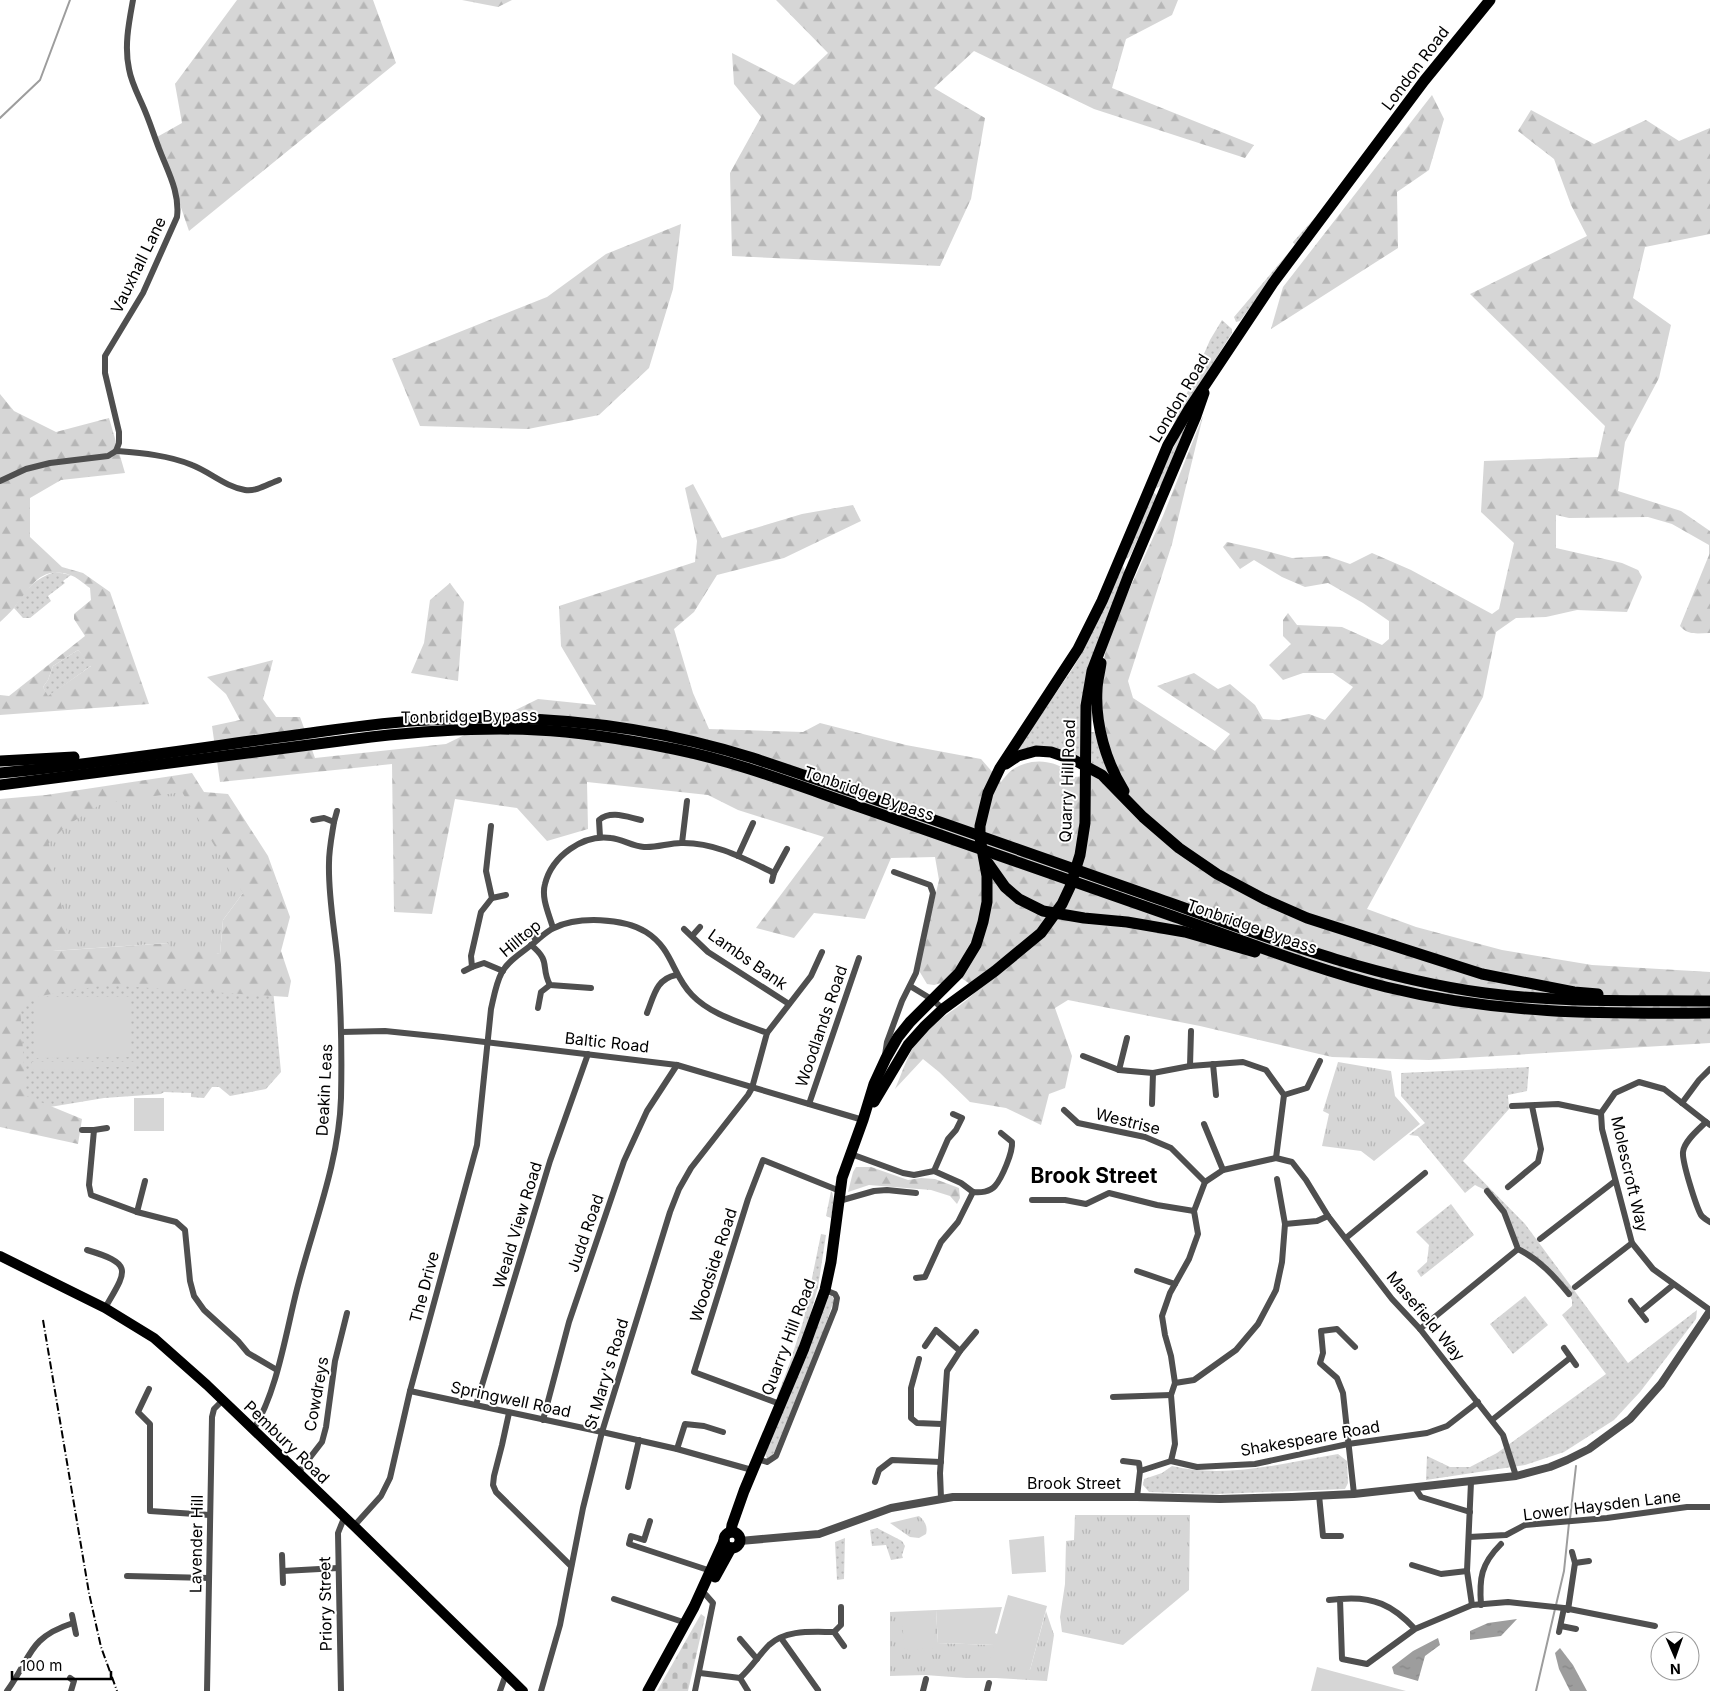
<svg xmlns="http://www.w3.org/2000/svg" width="1710" height="1691" font-family="Inter,sans-serif">
  <defs>
    <pattern id="grass-dots" width="8" height="8" patternUnits="userSpaceOnUse" patternTransform="scale(1.25)"><rect width="8" height="8" fill="#d6d6d6"/><path d="M2 2h.1M6 6h.1" fill="none" stroke="#b6b6b6" stroke-width="1.8" stroke-linecap="round"/></pattern>
    <pattern id="forest-firs" width="22" height="20" patternUnits="userSpaceOnUse" patternTransform="scale(1.25)"><rect width="22" height="20" fill="#d6d6d6"/><path d="M5 1l3.5 6h-7zM16 11l3.5 6h-7z" fill="#b6b6b6"/></pattern>
    <pattern id="cemetery-stones" width="16" height="16" patternUnits="userSpaceOnUse" patternTransform="scale(1.25)"><rect width="16" height="16" fill="#d6d6d6"/><path d="M2 7V4a2 2 0 0 1 4 0v3zM10 15v-3a2 2 0 0 1 4 0v3z" fill="#b6b6b6"/></pattern>
    <pattern id="park-tufts" width="24" height="20" patternUnits="userSpaceOnUse" patternTransform="scale(1.25)"><rect width="24" height="20" fill="#d6d6d6"/><path d="M3 7l-1-3M5 7V3M7 7l1-3M15 17l-1-3M17 17v-4M19 17l1-3" fill="none" stroke="#b6b6b6"/></pattern>
    <pattern id="water-ripples" width="26" height="14" patternUnits="userSpaceOnUse" patternTransform="scale(1.25)"><rect width="26" height="14" fill="#9d9d9d"/><path d="M2 4q2-2 4 0t4 0M15 11q2-2 4 0t4 0" fill="none" stroke="#858585"/></pattern>
  </defs>
  <rect width="100%" height="100%" fill="#fff"/>
  <g fill="url(#grass-dots)">
    <polygon points="1320,212 1240,321 1236,322 1234,317 1295,245 1293,242"/>
    <polygon points="1222,320 1232,329 1232,333 1186,406 1148,483 1210,340"/>
    <polygon points="1193,408 1195,410 1161,486 1156,488 1164,467"/>
    <polygon points="1153,492 1158,496 1130,556 1125,560"/>
    <polygon points="1123,566 1126,573 1102,632 1082,761 1015,753 1073,668 1084,649"/>
    <path d="M55 572 71 575 63 581 65 583 48 596 51 601 30 618H23L14 608C25 590 35 578 55 572Z"/>
    <polygon points="78,650 92,665 48,697 43,687 48,680 53,666"/>
    <polygon points="1091,732 1095,732 1110,776 1089,765"/>
    <polygon points="101,973 273,989 281,1072 266,1089 230,1096 219,1087 212,1087 204,1098 191,1097 191,1093 164,1092 161,1094 104,1098 26,1111 5,995"/>
    <polygon points="1529,1067 1527,1091 1508,1095 1509,1109 1463,1161 1525,1224 1628,1363 1697,1310 1696,1319 1640,1392 1614,1420 1564,1452 1525,1465 1426,1480 1427,1456 1450,1467 1470,1467 1497,1453 1606,1374 1562,1315 1572,1306 1572,1300 1569,1294 1534,1257 1520,1246 1504,1212 1487,1191 1475,1185 1465,1193 1418,1136 1409,1135 1425,1123 1401,1096 1401,1073"/>
    <path d="M831 1191C836 1198 832 1210 831 1218L826 1216Z"/>
    <polygon points="1451,1204 1474,1235 1421,1277 1417,1271 1427,1262 1429,1245 1416,1232"/>
    <polygon points="821,1234 826,1235 818,1287 808,1323 779,1397 777,1396 789,1365 803,1322"/>
    <polygon points="828,1296 832,1296 834,1300 819,1344 773,1455 767,1458 765,1454"/>
    <polygon points="1525,1296 1548,1325 1513,1354 1490,1324"/>
    <path d="M1338 1454 1347 1461 1348 1483 1345 1489 1217 1494 1149 1492 1143 1485 1144 1479 1162 1473 1172 1466C1226 1479 1284 1463 1338 1454Z"/>
    <polygon points="877,1528 902,1541 905,1546 902,1555 903,1558 891,1560 886,1545 872,1546 870,1530"/>
    <polygon points="845,1538 844,1579 837,1580 835,1542"/>
  </g>
  <g fill="url(#forest-firs)" fill-rule="evenodd">
    <polygon points="237,0 373,0 396,63 189,231 157,137 182,123 175,84"/>
    <polygon points="462,0 512,0 498,7"/>
    <polygon points="776,0 1178,0 1172,15 1126,39 1112,88 1254,145 1245,158 1094,109 974,51 934,88 985,118 971,199 940,266 732,256 730,173 761,117 734,84 732,53 794,85 828,53"/>
    <polygon points="1432,95 1444,119 1429,170 1397,192 1398,248 1271,329 1283,287"/>
    <path d="M1531 110 1594 144 1646 120 1679 141 1710 128V234L1645 247 1633 298 1671 325 1659 378 1625 442 1618 491 1681 511 1710 531V633C1699 633 1688 636 1680 626L1709 555V545L1672 524 1648 517 1569 518 1556 515V548L1622 563 1638 570 1642 577 1627 612 1577 610 1546 617 1516 618 1496 632 1483 697 1367 909 1416 927 1502 950 1592 965 1710 972V1043L1429 1060 1332 1057 1200 1026 1068 1000 1055 1008 1072 1056 1065 1088 1049 1094 1041 1125 1006 1108 970 1102 939 1072 923 1059 895 1089C904 1069 911 1042 929 1028 945 1014 964 1005 978 989L961 978 934 985 927 984 918 969 939 880 935 857 891 858 865 919 814 913 794 938 756 928 824 837 738 810 708 795 587 782 588 829 547 841 517 808 455 799 432 914 394 912 392 764 220 782 212 726 240 720 226 694 207 677 273 660 263 699 276 717H300L315 758 446 744 538 699 596 705 561 646 559 606 695 562 697 541 685 488 693 484 722 538 802 514 853 505 861 521 784 558 717 575 694 612 674 629 693 693 709 729 803 732 820 723 906 745 981 759 1001 782C1004 778 1008 773 1012 770 1033 756 1058 760 1075 777L1091 775 1101 781 1115 769 1100 713 1101 675 1107 644 1124 601 1163 516 1203 416 1172 544 1128 681 1133 698 1215 751 1230 734 1157 686 1194 673 1218 689 1230 684 1255 705 1263 719 1279 720 1309 714 1325 720 1353 687 1333 673H1303L1283 680 1269 665 1291 644 1283 636V620L1288 613 1297 625 1342 627 1382 645 1389 639V621L1363 603 1328 583 1305 587 1282 577 1254 560 1240 569 1223 547 1227 542 1259 549 1292 558 1327 556 1350 564 1372 553 1411 570 1492 614 1499 609 1514 543 1481 512 1484 461 1598 457 1605 426 1470 294 1587 236 1571 205 1554 159 1518 131Z"/>
    <polygon points="681,224 673,289 649,368 599,415 528,429 420,426 392,359 547,297 606,254"/>
    <path d="M0 394 14 411 56 432 109 418 125 473 61 480 30 498V537L62 567 83 573 110 592 149 704 0 715V695L9 696 85 636 74 619V614L91 600 90 588C84 584 77 577 70 575 40 565 30 588 14 608 10 613 5 617 0 622ZM78 650 91 666 48 696 43 687 48 680 53 666Z"/>
    <polygon points="450,583 464,602 458,681 411,673 424,643 430,600"/>
    <path d="M192 773 204 792 228 794 268 856 290 917 281 951 291 981 288 997 106 985 40 996 20 1006 26 1096 82 1119 78 1144 0 1127V799L46 795ZM243 893 223 920 220 954 168 943 53 951 69 942Z"/>
    <polygon points="856,1167 871,1167 908,1180 921,1178 935,1179 959,1188 960,1198 957,1204 950,1196 931,1190 869,1185 848,1192 853,1172"/>
  </g>
  <polygon fill="url(#cemetery-stones)" points="701,1614 705,1617 688,1691 657,1691"/>
  <g fill="url(#park-tufts)">
    <polygon points="182,792 243,893 223,920 220,954 171,948 168,943 52,951 69,941 48,844 66,826 101,804"/>
    <polygon points="1338,1062 1391,1071 1395,1096 1420,1124 1374,1161 1361,1151 1322,1146 1329,1114 1323,1111"/>
    <polygon points="1075,1515 1190,1515 1189,1590 1123,1645 1062,1632 1060,1617 1065,1584 1066,1541 1074,1540"/>
    <path d="M919 1516C925 1521 928 1527 926 1534L919 1538 910 1537 890 1523Z"/>
    <polygon points="936,1610 938,1643 995,1645 1030,1670 1046,1611 1054,1635 1047,1681 996,1678 966,1678 925,1675 890,1676 890,1612"/>
  </g>
  <g fill="#d6d6d6">
    <polygon points="34,997 131,997 131,1057 34,1058"/>
    <polygon points="32,1062 136,1062 136,1067 92,1067 91,1069 32,1070"/>
    <rect x="134" y="1098" width="30" height="33"/>
    <polygon points="1044,1536 1046,1572 1012,1574 1009,1540"/>
    <polygon points="1008,1595 1047,1606 1030,1670 990,1660 994,1645 938,1643 936,1610 1002,1607 995,1633 997,1634"/>
    <polygon points="934,1613 935,1648 905,1650 901,1615"/>
    <polygon points="1317,1667 1406,1691 1311,1691"/>
  </g>
  <g fill="url(#water-ripples)">
    <polygon points="1517,1619 1501,1636 1470,1640 1470,1631 1488,1623"/>
    <polygon points="1438,1638 1440,1645 1425,1656 1418,1681 1394,1674 1392,1667 1413,1651"/>
    <polygon points="1560,1648 1573,1665 1587,1691 1570,1691 1559,1669 1555,1653"/>
  </g>
  <g fill="none" stroke-linecap="round" stroke-linejoin="round">
    <g stroke="#9d9d9d" stroke-width="2">
      <polyline points="0,118 40,80 70,0"/>
      <polyline points="1570,1519 1576,1466"/>
      <polyline points="1556,1605 1564,1571 1569,1523"/>
      <polyline points="1536,1691 1555,1609"/>
    </g>
    <g stroke="#4f4f4f" stroke-width="6">
      <path d="M116 451C141 453 168 455 192 465 210 472 226 487 245 490 256 492 268 484 279 480"/>
      <path d="M0 481 26 469 50 463 108 456 116 451 119 443V432L105 373V356L143 293 177 217C180 193 168 172 160 151 154 136 149 119 142 104 137 93 131 81 129 69 124 46 129 22 133 0"/>
      <polyline points="334,822 337,811"/>
      <polyline points="491,826 486,871 492,898 481,912 471,956 472,967 484,963 503,971"/>
      <path d="M600 837 599 820C611 810 627 817 641 820"/>
      <polyline points="682,843 687,801"/>
      <polyline points="738,856 753,823"/>
      <polyline points="772,881 774,873"/>
      <polyline points="492,898 506,895"/>
      <path d="M553 928C549 914 541 898 545 884 552 856 583 834 611 838 622 839 632 846 644 847 656 848 669 843 681 843 715 842 745 859 774 873L787 849"/>
      <polyline points="684,929 708,952 789,1004"/>
      <polyline points="530,932 536,940"/>
      <polyline points="692,936 700,927"/>
      <path d="M531 945C552 962 540 967 550 985L591 988"/>
      <polyline points="464,971 472,967"/>
      <polyline points="910,986 933,1000 943,1009"/>
      <polyline points="538,1008 541,992 550,985"/>
      <path d="M647 1013C654 996 656 979 676 975"/>
      <polyline points="341,1032 385,1031 443,1037 677,1065 863,1120"/>
      <polyline points="767,1033 811,976 822,952"/>
      <polyline points="885,1055 887,1042 902,1001 916,973 933,893 930,885 894,872"/>
      <polyline points="1083,1056 1119,1070 1153,1073 1190,1066 1243,1062 1266,1070 1284,1095 1276,1158"/>
      <polyline points="1213,1064 1216,1095"/>
      <polyline points="1190,1066 1191,1031"/>
      <polyline points="1119,1070 1127,1038"/>
      <polyline points="1284,1095 1307,1088 1320,1061"/>
      <polyline points="1682,1103 1699,1080 1710,1069"/>
      <polyline points="809,1104 859,958"/>
      <polyline points="1152,1104 1153,1073"/>
      <polyline points="1512,1106 1558,1104 1601,1113"/>
      <polyline points="1064,1110 1078,1123 1145,1137 1171,1148 1205,1182"/>
      <path d="M1706 1122C1699 1129 1684 1141 1683 1152 1682 1162 1696 1206 1701 1215 1703 1218 1707 1220 1710 1222"/>
      <polyline points="1204,1124 1223,1170"/>
      <polyline points="1710,1125 1664,1089 1639,1082 1615,1093 1601,1113 1602,1129 1632,1243 1653,1269 1710,1310"/>
      <polyline points="82,1130 94,1130 89,1185 91,1195 137,1212 176,1222 185,1230 190,1281 194,1296 204,1310 238,1341 248,1353 277,1370"/>
      <polyline points="94,1130 107,1128"/>
      <polyline points="851,1154 903,1173 914,1175 934,1171 961,1183 973,1192 958,1222 941,1242 925,1277 916,1278"/>
      <polyline points="934,1171 948,1139 956,1130 962,1118 953,1114"/>
      <polyline points="1508,1187 1538,1162 1541,1149 1532,1106"/>
      <path d="M1487 1191 1504 1212 1518 1249C1540 1260 1554 1276 1569 1294"/>
      <path d="M973 1192C980 1193 990 1192 995 1186 1002 1178 1013 1152 1012 1142L1001 1133"/>
      <polyline points="1032,1200 1065,1200 1086,1204 1109,1193 1157,1205 1194,1211"/>
      <polyline points="839,1201 874,1191 887,1190 916,1193"/>
      <polyline points="137,1212 145,1181"/>
      <polyline points="1285,1224 1317,1221 1328,1216 1392,1299 1420,1329 1503,1435 1516,1476"/>
      <polyline points="1346,1238 1425,1173"/>
      <polyline points="1540,1239 1615,1181"/>
      <path d="M87 1250C134 1264 127 1270 105 1308"/>
      <polyline points="1137,1271 1175,1284"/>
      <polyline points="1575,1287 1632,1243"/>
      <polyline points="1631,1301 1646,1320"/>
      <polyline points="1640,1312 1673,1285"/>
      <polyline points="1420,1329 1518,1249"/>
      <polyline points="925,1346 936,1330 960,1351"/>
      <polyline points="1564,1348 1576,1365"/>
      <polyline points="919,1359 911,1388 911,1418 917,1423 942,1424"/>
      <polyline points="1175,1383 1171,1356 1165,1335 1162,1316 1170,1293 1189,1259 1198,1234 1194,1211 1205,1182 1223,1170 1276,1158 1292,1162 1306,1180 1328,1216"/>
      <polyline points="149,1389 138,1412 150,1424 150,1511 210,1515"/>
      <polyline points="410,1391 602,1432 677,1449 752,1470"/>
      <polyline points="1113,1397 1171,1395"/>
      <polyline points="780,1404 694,1372 748,1199 763,1160 840,1191"/>
      <polyline points="476,1405 550,1161 588,1054"/>
      <polyline points="509,1413 502,1445 494,1476 493,1485 496,1492 571,1566"/>
      <polyline points="543,1420 569,1322 624,1161 647,1111 677,1065"/>
      <polyline points="1492,1420 1570,1358"/>
      <path d="M253 1430C277 1393 286 1332 297 1289 313 1226 339 1163 341 1098 342 1054 341 1009 338 965 335 931 328 897 329 863 329 849 332 835 334 822L324 818 313 820"/>
      <polyline points="677,1449 685,1424 704,1426 723,1432"/>
      <polyline points="758,1459 767,1462 776,1456 835,1309 837,1298 835,1294 825,1290"/>
      <polyline points="1123,1461 1139,1463 1140,1471"/>
      <polyline points="1171,1461 1175,1444 1171,1395 1175,1383 1194,1380 1236,1350 1258,1324 1276,1290 1282,1262 1285,1224 1277,1179"/>
      <polyline points="298,1473 322,1442 326,1427 335,1361 347,1313"/>
      <polyline points="875,1482 879,1470 892,1460 941,1462"/>
      <polyline points="1471,1482 1467,1571 1472,1605"/>
      <polyline points="628,1487 639,1440"/>
      <polyline points="1415,1488 1421,1497 1470,1512"/>
      <polyline points="1354,1494 1343,1393 1337,1378 1320,1363 1323,1353 1321,1331 1337,1329 1355,1347"/>
      <polyline points="1319,1495 1323,1536 1341,1536"/>
      <polyline points="1137,1497 1140,1471 1171,1461 1197,1467 1255,1464 1348,1444 1427,1433 1447,1426 1478,1402"/>
      <polyline points="941,1498 940,1473 947,1371 960,1351 976,1332"/>
      <polyline points="650,1521 644,1540 631,1536 629,1544 711,1571"/>
      <path d="M354 1526 381 1496 390 1478 410 1391 477 1145 491 1009C494 996 496 983 502 972 508 961 520 954 530 946 537 941 545 932 554 928 578 916 623 918 646 932 673 949 672 975 692 995 711 1015 742 1023 767 1033L752 1088 748 1095 691 1168 679 1189 670 1212 602 1432 583 1508 560 1625 541 1691"/>
      <polyline points="1469,1537 1506,1535 1525,1525 1607,1518 1687,1507 1710,1507"/>
      <polyline points="282,1555 283,1583"/>
      <polyline points="1575,1563 1589,1561"/>
      <polyline points="1412,1565 1441,1574 1467,1571"/>
      <polyline points="283,1571 338,1568"/>
      <polyline points="127,1576 209,1578"/>
      <polyline points="614,1599 686,1623"/>
      <polyline points="1329,1600 1340,1599"/>
      <path d="M1481 1605C1479 1578 1481 1564 1501 1544"/>
      <polyline points="1568,1610 1575,1563 1572,1552"/>
      <polyline points="72,1615 76,1634"/>
      <polyline points="1561,1626 1576,1629"/>
      <path d="M1415 1629C1393 1605 1373 1596 1340 1599L1342 1659 1367 1664 1415 1629 1472 1605 1508 1602 1564 1608 1655 1626"/>
      <polyline points="834,1632 844,1646"/>
      <polyline points="1559,1632 1564,1608"/>
      <polyline points="781,1638 818,1690"/>
      <polyline points="740,1639 757,1659"/>
      <path d="M700 1673 740 1678C752 1667 759 1655 769 1645 786 1629 813 1632 834 1632L841 1625V1607"/>
      <polyline points="70,1678 74,1681 71,1691"/>
      <polyline points="740,1678 748,1691"/>
      <path d="M7 1691C32 1657 27 1638 73 1623"/>
      <polyline points="207,1691 212,1417 214,1409 222,1401"/>
      <polyline points="341,1691 338,1533 344,1518"/>
      <polyline points="500,1691 506,1674"/>
      <polyline points="695,1691 713,1603 706,1595"/>
      <polyline points="923,1691 926,1679"/>
      <polyline points="987,1691 989,1683"/>
    </g>
    <polyline stroke="#4f4f4f" stroke-width="8" points="740,1541 819,1534 891,1508 953,1497 1137,1497 1220,1499 1292,1497 1354,1494 1516,1476 1550,1467 1567,1460 1589,1449 1630,1419 1661,1384 1710,1311"/>
    <polyline stroke="#000" stroke-width="10" points="0,1256 105,1308 154,1338 207,1385 354,1526 523,1691"/>
    <g stroke="#000" stroke-width="11">
      <path d="M1101 663C1100 672 1097 681 1097 690 1095 724 1106 762 1124 791"/>
      <polyline points="0,761 74,757"/>
      <polyline points="1006,764 1018,756 1036,751 1051,752 1074,760 1102,775 1143,817 1179,848 1217,874 1264,899 1307,918 1482,974 1574,992 1598,994"/>
      <path d="M0 773C99 764 197 748 296 735 340 729 384 722 429 720 538 713 648 725 753 758 884 802 1015 848 1145 894 1256 933 1368 977 1485 993 1560 1003 1635 1000 1710 1001"/>
      <path d="M0 785 371 737C426 731 481 727 537 730 583 732 629 740 674 749 738 762 799 786 860 807 965 843 1070 880 1175 917 1244 941 1314 969 1386 987 1496 1014 1598 1014 1710 1013"/>
      <polyline points="988,863 1005,887 1019,899 1043,911 1084,918 1127,922 1185,932 1255,952"/>
      <polyline points="874,1102 908,1045 925,1026 943,1009 995,971 1041,933 1062,904 1070,887 1080,855 1085,823 1086,706 1092,671 1128,577 1196,416 1204,393"/>
      <circle cx="732" cy="1540" r="8"/>
      <polyline points="731,1532 732,1525 744,1491 804,1348 825,1290 831,1262 842,1178 863,1120 874,1084 886,1058 898,1037 910,1022 959,973 976,945 983,922 987,902 987,876 980,838 980,826 988,793 1000,768 1078,649 1102,601 1168,445 1189,409 1273,283 1424,81 1490,0"/>
      <polyline points="715,1577 731,1548"/>
      <polyline points="648,1691 694,1607 724,1541"/>
    </g>
    <polyline stroke="#000" stroke-width="2" stroke-dasharray="8 2.5 1 2.5" stroke-linecap="butt" points="43,1320 89,1593 101,1647 117,1691"/>
  </g>
  <g text-anchor="middle" stroke-width="4" stroke-linejoin="round" paint-order="stroke">
    <g font-size="16" fill="#000" stroke="#fff">
      <text transform="translate(1415 68) rotate(-53)" y="6">London Road</text>
      <text transform="translate(138 265) rotate(-64)" y="6">Vauxhall Lane</text>
      <text transform="translate(1179 398) rotate(-59)" y="6">London Road</text>
      <text transform="translate(469 716) rotate(-1)" y="6">Tonbridge Bypass</text>
      <text transform="translate(1067 781) rotate(-88)" y="6">Quarry Hill Road</text>
      <text transform="translate(869 793) rotate(19)" y="6">Tonbridge Bypass</text>
      <text transform="translate(1252 926) rotate(19)" y="6">Tonbridge Bypass</text>
      <text transform="translate(520 938) rotate(-40)" y="6">Hilltop</text>
      <text transform="translate(748 959) rotate(35)" y="6">Lambs Bank</text>
      <text transform="translate(821 1026) rotate(-71)" y="6">Woodlands Road</text>
      <text transform="translate(607 1042) rotate(6)" y="6">Baltic Road</text>
      <text transform="translate(324 1090) rotate(-87)" y="6">Deakin Leas</text>
      <text transform="translate(1128 1121) rotate(14)" y="6">Westrise</text>
      <text transform="translate(1630 1174) rotate(77)" y="6">Molescroft Way</text>
      <text transform="translate(517 1225) rotate(-73)" y="6">Weald View Road</text>
      <text transform="translate(585 1233) rotate(-71)" y="6">Judd Road</text>
      <text transform="translate(713 1265) rotate(-72)" y="6">Woodside Road</text>
      <text transform="translate(424 1287) rotate(-75)" y="6">The Drive</text>
      <text transform="translate(1426 1316) rotate(50)" y="6">Masefield Way</text>
      <text transform="translate(788 1337) rotate(-69)" y="6">Quarry Hill Road</text>
      <text transform="translate(606 1374) rotate(-73)" y="6">St Mary's Road</text>
      <text transform="translate(316 1394) rotate(-80)" y="6">Cowdreys</text>
      <text transform="translate(511 1399) rotate(12)" y="6">Springwell Road</text>
      <text transform="translate(1310 1438) rotate(-10)" y="6">Shakespeare Road</text>
      <text transform="translate(287 1442) rotate(44)" y="6">Pembury Road</text>
      <text x="1074" y="1489">Brook Street</text>
      <text transform="translate(1602 1505) rotate(-7)" y="6">Lower Haysden Lane</text>
      <text transform="translate(196 1544) rotate(-89)" y="6">Lavender Hill</text>
      <text transform="translate(325 1604) rotate(-91)" y="6">Priory Street</text>
    </g>
    <g font-size="21" font-weight="bold" fill="#000" stroke="#fff">
      <text x="1094" y="1183">Brook Street</text>
    </g>
  </g>
  <g transform="translate(1675 1656) rotate(178)"><circle r="24" fill="#ffffff" stroke="#999999"/>
  <path d="M0-4L9 19L0 12L-9 19Z" fill="#000000"/>
  <text y="-8" font-size="14" font-weight="bold" text-anchor="middle" fill="#000000">N</text>
  </g>
  <path d="M12 1671v8h99v-8" fill="none" stroke="#000000" stroke-width="2.5"/>
  <text x="20" y="1671" font-size="15" fill="#000000" stroke="#ffffff" stroke-width="4" paint-order="stroke">100 m</text>
</svg>
